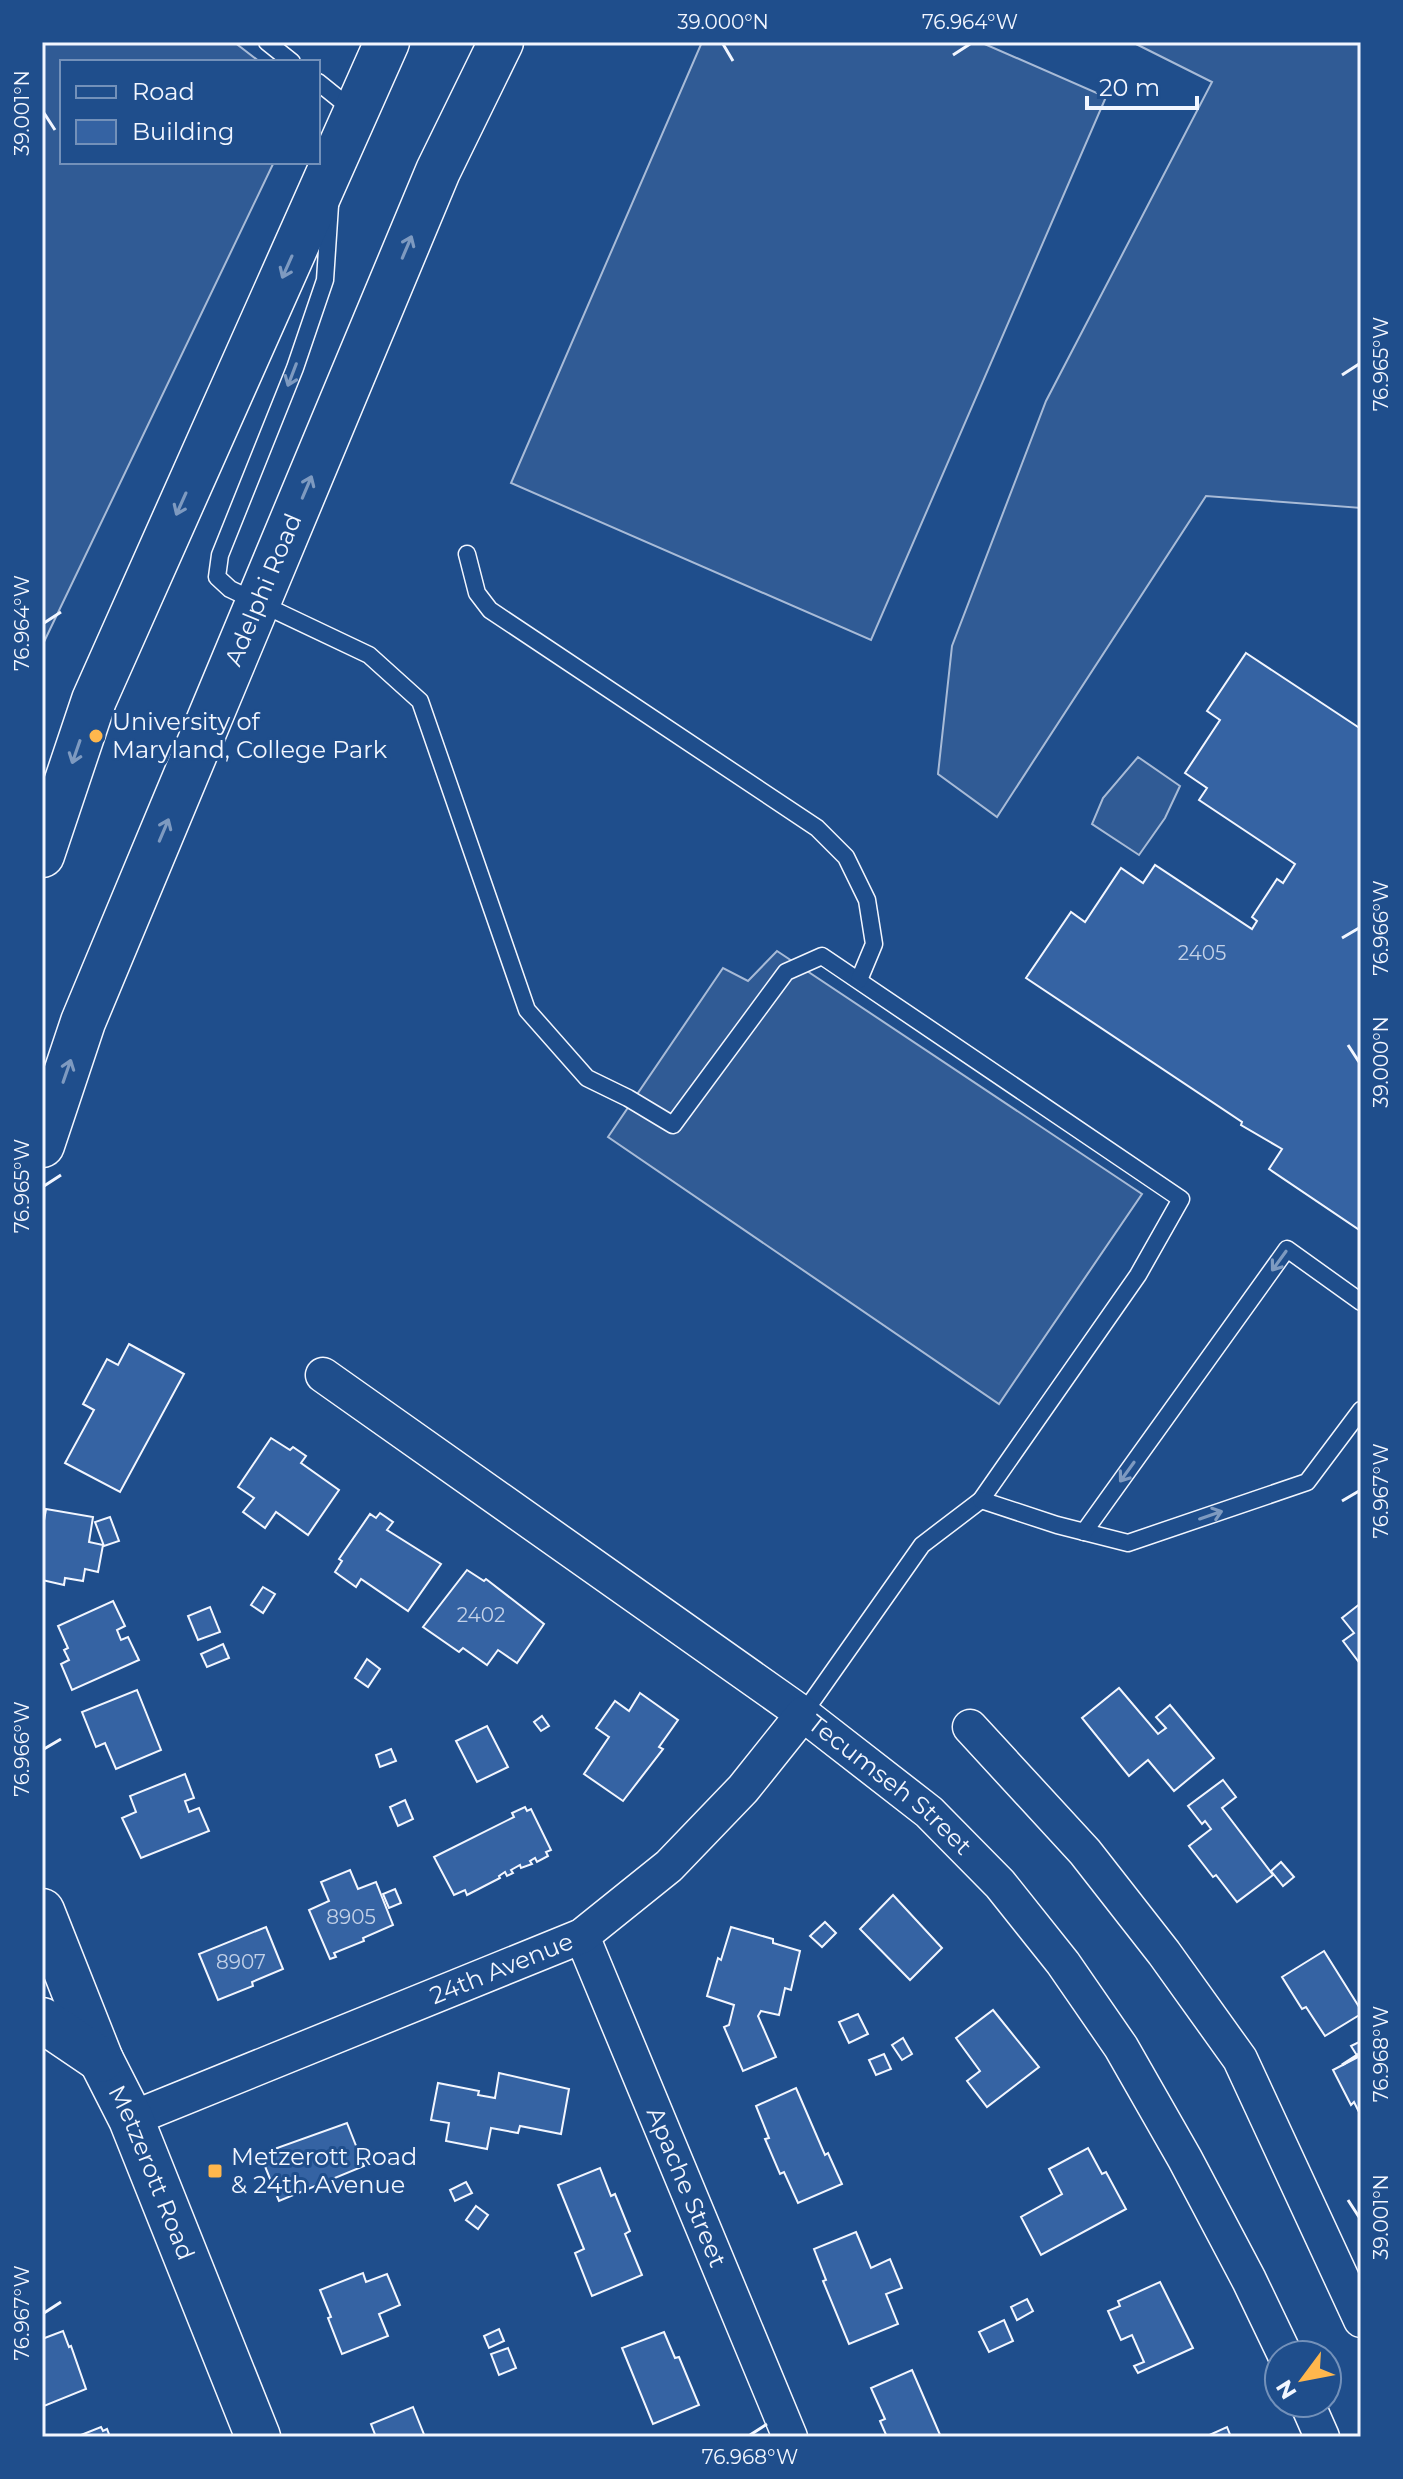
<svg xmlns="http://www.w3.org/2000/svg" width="1403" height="2479" font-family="Montserrat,sans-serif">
  <rect width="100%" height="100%" fill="#1f4e8c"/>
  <g fill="#305b95" stroke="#a8bbd7" stroke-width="2">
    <polygon points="42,42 234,42 260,62 62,62 62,162 274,162 42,646"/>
    <polygon points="702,42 980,42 1106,97 871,640 511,483"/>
    <polygon points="1132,42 1361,42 1361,508 1206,496 997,817 938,774 952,646 1046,401 1212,82"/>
    <polygon points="1138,757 1180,786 1165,818 1139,855 1092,824 1103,798"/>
    <polygon points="777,951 1142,1194 999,1404 608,1137 723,968 748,981"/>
  </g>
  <g fill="#3563a3" stroke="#f2f6ff" stroke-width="2">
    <polygon points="1246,653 1361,729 1361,1231 1269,1169 1282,1149 1241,1125 1242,1122 1026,978 1071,912 1085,922 1121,868 1143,883 1155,865 1252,929 1257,921 1252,917 1277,879 1283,883 1295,864 1199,800 1207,788 1185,773 1220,720 1207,711"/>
    <polygon points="129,1344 184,1374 120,1492 65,1463 94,1410 83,1404 107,1359 118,1365"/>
    <polygon points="271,1438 290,1450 293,1447 306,1456 301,1463 339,1490 308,1535 276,1512 265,1528 243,1512 254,1498 238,1487"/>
    <polygon points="46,1509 93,1517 89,1542 103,1545 98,1572 85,1569 83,1581 65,1578 64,1585 42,1580 42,1532"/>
    <polygon points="380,1513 393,1522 387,1530 441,1564 408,1611 361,1579 356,1587 335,1572 342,1561 339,1559 370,1514 376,1518"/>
    <polygon points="110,1517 119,1541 104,1546 95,1522"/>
    <polygon points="467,1570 484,1581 486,1579 544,1624 517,1663 498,1650 487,1665 463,1648 459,1652 423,1627"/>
    <polygon points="263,1587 275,1594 263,1613 251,1605"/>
    <polygon points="113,1601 125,1626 117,1630 121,1640 128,1637 139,1660 72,1690 61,1664 69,1660 64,1650 68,1648 58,1626"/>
    <polygon points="1361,1603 1361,1665 1343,1641 1354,1633 1342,1618"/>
    <polygon points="210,1607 220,1632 198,1640 188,1616"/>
    <polygon points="223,1644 229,1658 207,1667 201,1654"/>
    <polygon points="367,1659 380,1669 368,1687 355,1678"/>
    <polygon points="1119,1688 1158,1734 1166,1728 1156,1717 1170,1705 1214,1758 1174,1791 1148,1760 1129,1776 1082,1718"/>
    <polygon points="137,1690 161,1750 116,1769 105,1743 96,1747 82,1712"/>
    <polygon points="640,1693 678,1720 659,1747 663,1749 623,1801 584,1774 609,1737 596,1728 615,1701 629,1711"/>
    <polygon points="542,1716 549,1726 541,1731 534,1722"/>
    <polygon points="487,1726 508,1767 477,1782 456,1741"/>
    <polygon points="391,1749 396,1761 380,1767 376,1755"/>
    <polygon points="185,1774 194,1798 185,1801 189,1812 199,1808 209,1831 141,1858 122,1818 136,1812 130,1796"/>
    <polygon points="1223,1780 1236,1797 1222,1808 1273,1875 1237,1902 1216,1875 1213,1877 1189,1846 1211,1829 1205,1821 1202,1824 1188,1806"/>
    <polygon points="405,1800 413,1819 398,1826 390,1807"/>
    <polygon points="525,1807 527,1811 531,1809 551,1850 546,1852 548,1856 537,1862 535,1858 530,1861 532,1864 521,1868 520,1865 511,1870 513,1873 507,1876 505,1872 499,1876 500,1878 467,1895 465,1890 454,1895 434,1857 514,1817 512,1813"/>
    <polygon points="1281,1862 1294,1877 1283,1886 1271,1871"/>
    <polygon points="350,1870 358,1889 376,1882 393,1925 363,1938 364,1941 334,1953 336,1957 330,1959 309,1910 329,1901 321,1882"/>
    <polygon points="395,1889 401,1903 389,1908 383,1894"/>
    <polygon points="893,1895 942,1948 910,1980 860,1929"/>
    <polygon points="825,1922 836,1933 822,1947 810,1936"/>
    <polygon points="266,1927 283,1969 252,1982 253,1986 218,2000 199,1954"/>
    <polygon points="731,1927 773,1939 773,1943 800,1951 791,1990 785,1988 779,2015 761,2011 758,2016 776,2057 743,2071 724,2027 729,2025 734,2005 707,1996 718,1958 721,1960"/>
    <polygon points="1324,1951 1361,2010 1361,2014 1325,2036 1306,2007 1302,2009 1282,1977"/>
    <polygon points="993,2010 1039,2067 987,2107 967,2081 980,2071 956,2038"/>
    <polygon points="858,2014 868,2034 849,2043 839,2022"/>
    <polygon points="903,2038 912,2054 902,2060 892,2045"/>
    <polygon points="1361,2041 1361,2116 1354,2102 1351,2105 1333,2070 1358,2057 1351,2046"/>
    <polygon points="884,2054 891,2069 876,2075 869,2060"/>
    <polygon points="499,2073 569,2089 561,2134 520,2126 518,2133 491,2128 487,2149 446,2141 449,2123 431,2120 438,2083 479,2091 478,2095 495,2098"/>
    <polygon points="796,2088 825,2155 828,2153 842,2184 798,2203 784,2172 780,2174 765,2139 769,2138 756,2106"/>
    <polygon points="347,2123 364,2166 279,2201 262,2159 279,2152 277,2148"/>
    <polygon points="1088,2148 1102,2174 1106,2172 1126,2209 1041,2255 1021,2217 1062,2194 1049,2169"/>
    <polygon points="600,2168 611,2196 615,2194 630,2231 625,2234 642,2275 592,2296 575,2253 584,2249 558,2185"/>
    <polygon points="466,2182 472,2193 455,2201 450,2190"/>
    <polygon points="476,2206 488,2215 478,2229 466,2220"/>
    <polygon points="856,2232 871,2268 890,2259 902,2288 886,2294 898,2324 849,2344 823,2281 826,2280 814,2249"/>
    <polygon points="363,2273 366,2282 387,2274 400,2305 379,2314 388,2336 342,2354 328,2318 331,2317 320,2290"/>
    <polygon points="1160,2282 1193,2348 1138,2373 1134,2366 1144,2362 1132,2335 1121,2340 1108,2311 1120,2306 1118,2301"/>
    <polygon points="1027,2299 1033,2311 1017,2320 1011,2307"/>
    <polygon points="1004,2320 1013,2341 989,2352 979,2332"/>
    <polygon points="499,2329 504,2341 489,2348 484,2336"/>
    <polygon points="63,2331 69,2347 71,2346 86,2389 44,2406 42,2400 42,2339"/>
    <polygon points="664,2332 675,2358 679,2357 699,2405 653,2424 622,2348"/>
    <polygon points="508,2348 516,2368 499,2375 491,2354"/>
    <polygon points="912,2370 941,2437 887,2437 880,2421 885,2419 871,2388"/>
    <polygon points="413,2407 425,2437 376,2437 371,2424"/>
    <polygon points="101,2427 103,2431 107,2429 110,2437 76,2437"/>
    <polygon points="1227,2427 1231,2437 1205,2437"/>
  </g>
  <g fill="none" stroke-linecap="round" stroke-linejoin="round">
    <defs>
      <g id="lane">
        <polyline points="267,42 292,62"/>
        <polyline points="318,82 354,111"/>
        <polyline points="330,205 325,280 295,368 220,555 217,577 230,589 369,655 420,701 527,1010 587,1078 628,1098 673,1125 786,972 822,956 1181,1199 1138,1275 981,1500 922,1545 803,1714"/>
        <polyline points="467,554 477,593 490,610 817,828 846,857 867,900 874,944 859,980"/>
        <polyline points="981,1500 1057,1525 1128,1543 1307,1482 1361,1410"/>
        <polyline points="1084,1532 1287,1249 1361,1302"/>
      </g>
      <g id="street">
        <path id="s1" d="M323 1375 803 1714 929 1812 1000 1884 1063 1963 1121 2047 1185 2159 1249 2280 1285 2355"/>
        <polyline points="970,1727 1085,1852 1164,1953 1240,2059 1361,2320"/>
        <path id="s2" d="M582 1936 790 2437"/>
        <path id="s3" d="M131 2119 582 1936 669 1866 743 1789 803 1714"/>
        <polyline points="1307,2403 1322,2437"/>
      </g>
      <g id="secondary">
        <polyline points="42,855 94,700 387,42"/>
        <path id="s4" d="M42 1145 83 1022 438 171 501 42"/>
        <path id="s5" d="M42 1911 101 2060 131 2119 258 2437"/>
        <polyline points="42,2020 101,2060"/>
      </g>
    </defs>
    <use href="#lane" stroke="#f2f6ff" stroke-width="19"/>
    <use href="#street" stroke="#f2f6ff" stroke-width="37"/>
    <use href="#secondary" stroke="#f2f6ff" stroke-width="47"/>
    <use href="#lane" stroke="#1f4e8c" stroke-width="16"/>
    <use href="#street" stroke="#1f4e8c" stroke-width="34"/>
    <use href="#secondary" stroke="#1f4e8c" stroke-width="44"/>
  </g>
  <defs><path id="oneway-shaft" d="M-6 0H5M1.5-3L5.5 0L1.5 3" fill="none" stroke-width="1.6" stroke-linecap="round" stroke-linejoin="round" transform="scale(2)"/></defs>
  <g stroke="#7e9ac0">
    <use href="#oneway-shaft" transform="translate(407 247) rotate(-67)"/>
    <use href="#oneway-shaft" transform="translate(287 267) rotate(114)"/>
    <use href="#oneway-shaft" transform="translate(292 375) rotate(111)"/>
    <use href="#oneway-shaft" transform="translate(307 487) rotate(-67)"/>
    <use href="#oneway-shaft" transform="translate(181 504) rotate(114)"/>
    <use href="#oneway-shaft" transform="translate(76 752) rotate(109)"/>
    <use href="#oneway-shaft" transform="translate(164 830) rotate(-67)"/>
    <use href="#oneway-shaft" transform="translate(67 1071) rotate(-71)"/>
    <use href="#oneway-shaft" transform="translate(1279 1261) rotate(126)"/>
    <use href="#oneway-shaft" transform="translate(1127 1472) rotate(126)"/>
    <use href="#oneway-shaft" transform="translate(1211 1515) rotate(-19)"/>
  </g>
  <path fill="none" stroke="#f2f6ff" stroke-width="3" d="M723 44 733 61M953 55 970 44M44 113 55 130M1342 375 1359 364M44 623 61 612M1342 938 1359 928M1348 1045 1359 1062M44 1186 61 1175M1342 1501 1359 1491M44 1749 61 1739M1342 2065 1359 2054M1348 2200 1359 2217M44 2313 61 2302M750 2435 767 2424"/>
  <g fill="#ffb74d" stroke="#1f4e8c" stroke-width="3">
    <circle cx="96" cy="736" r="8"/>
    <rect x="207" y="2163" width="16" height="16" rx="4"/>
  </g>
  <g text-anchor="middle" stroke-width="6" stroke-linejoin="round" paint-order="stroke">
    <g font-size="20" fill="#c3d1e8">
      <text x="1202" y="960">2405</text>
      <text x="481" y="1622">2402</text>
      <text x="351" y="1924">8905</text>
      <text x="241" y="1969">8907</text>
    </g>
    <g font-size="24" fill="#f2f6ff" stroke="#1f4e8c">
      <text dy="8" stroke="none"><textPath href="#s4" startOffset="598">Adelphi Road</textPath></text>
      <text dy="8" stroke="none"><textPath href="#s1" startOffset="700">Tecumseh Street</textPath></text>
      <text dy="8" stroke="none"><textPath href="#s3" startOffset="400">24th Avenue</textPath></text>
      <text dy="8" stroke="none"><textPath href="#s5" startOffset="284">Metzerott Road</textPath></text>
      <text dy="8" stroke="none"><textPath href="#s2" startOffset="272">Apache Street</textPath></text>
    </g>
    <g font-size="24" fill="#f2f6ff" stroke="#1f4e8c" text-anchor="start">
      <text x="112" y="730">University of<tspan x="112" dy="28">Maryland, College Park</tspan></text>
      <text x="231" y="2165">Metzerott Road<tspan x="231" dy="28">&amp; 24th Avenue</tspan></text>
    </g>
  </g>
  <rect width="1403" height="2479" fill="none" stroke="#1f4e8c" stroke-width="88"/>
  <rect x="60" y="60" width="260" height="104" fill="#1f4e8c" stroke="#7391ba" stroke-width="2"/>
  <rect x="76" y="86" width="40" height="12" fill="#1f4e8c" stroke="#7391ba" stroke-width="2"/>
  <text x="132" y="100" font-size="24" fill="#f2f6ff">Road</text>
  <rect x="76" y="120" width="40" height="24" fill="#3563a3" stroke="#7391ba" stroke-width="2"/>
  <text x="132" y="140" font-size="24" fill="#f2f6ff">Building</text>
  <g transform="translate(1303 2379) rotate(238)"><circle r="38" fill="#1f4e8c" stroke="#7391ba" stroke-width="2"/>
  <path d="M0-6L14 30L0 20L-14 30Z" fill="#ffb74d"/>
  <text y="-12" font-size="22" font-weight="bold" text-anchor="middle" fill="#f2f6ff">N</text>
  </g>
  <path d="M1087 96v12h110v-12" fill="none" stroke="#f2f6ff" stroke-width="4"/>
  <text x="1099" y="96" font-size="24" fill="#f2f6ff" stroke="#1f4e8c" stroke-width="6" paint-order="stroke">20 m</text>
  <rect x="44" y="44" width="1315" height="2391" fill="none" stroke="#f2f6ff" stroke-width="3"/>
  <g font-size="20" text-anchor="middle" fill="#f2f6ff">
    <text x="723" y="29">39.000°N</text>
    <text x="970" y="29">76.964°W</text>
    <text transform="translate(22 113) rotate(-90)" y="7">39.001°N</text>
    <text transform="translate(1381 364) rotate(-90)" y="7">76.965°W</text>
    <text transform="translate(22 623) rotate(-90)" y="7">76.964°W</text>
    <text transform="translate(1381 928) rotate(-90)" y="7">76.966°W</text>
    <text transform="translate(1381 1062) rotate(-90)" y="7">39.000°N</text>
    <text transform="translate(22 1186) rotate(-90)" y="7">76.965°W</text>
    <text transform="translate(1381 1491) rotate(-90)" y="7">76.967°W</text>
    <text transform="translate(22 1749) rotate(-90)" y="7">76.966°W</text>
    <text transform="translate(1381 2054) rotate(-90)" y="7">76.968°W</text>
    <text transform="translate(1381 2217) rotate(-90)" y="7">39.001°N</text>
    <text transform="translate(22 2313) rotate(-90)" y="7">76.967°W</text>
    <text x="750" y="2464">76.968°W</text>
  </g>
</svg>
